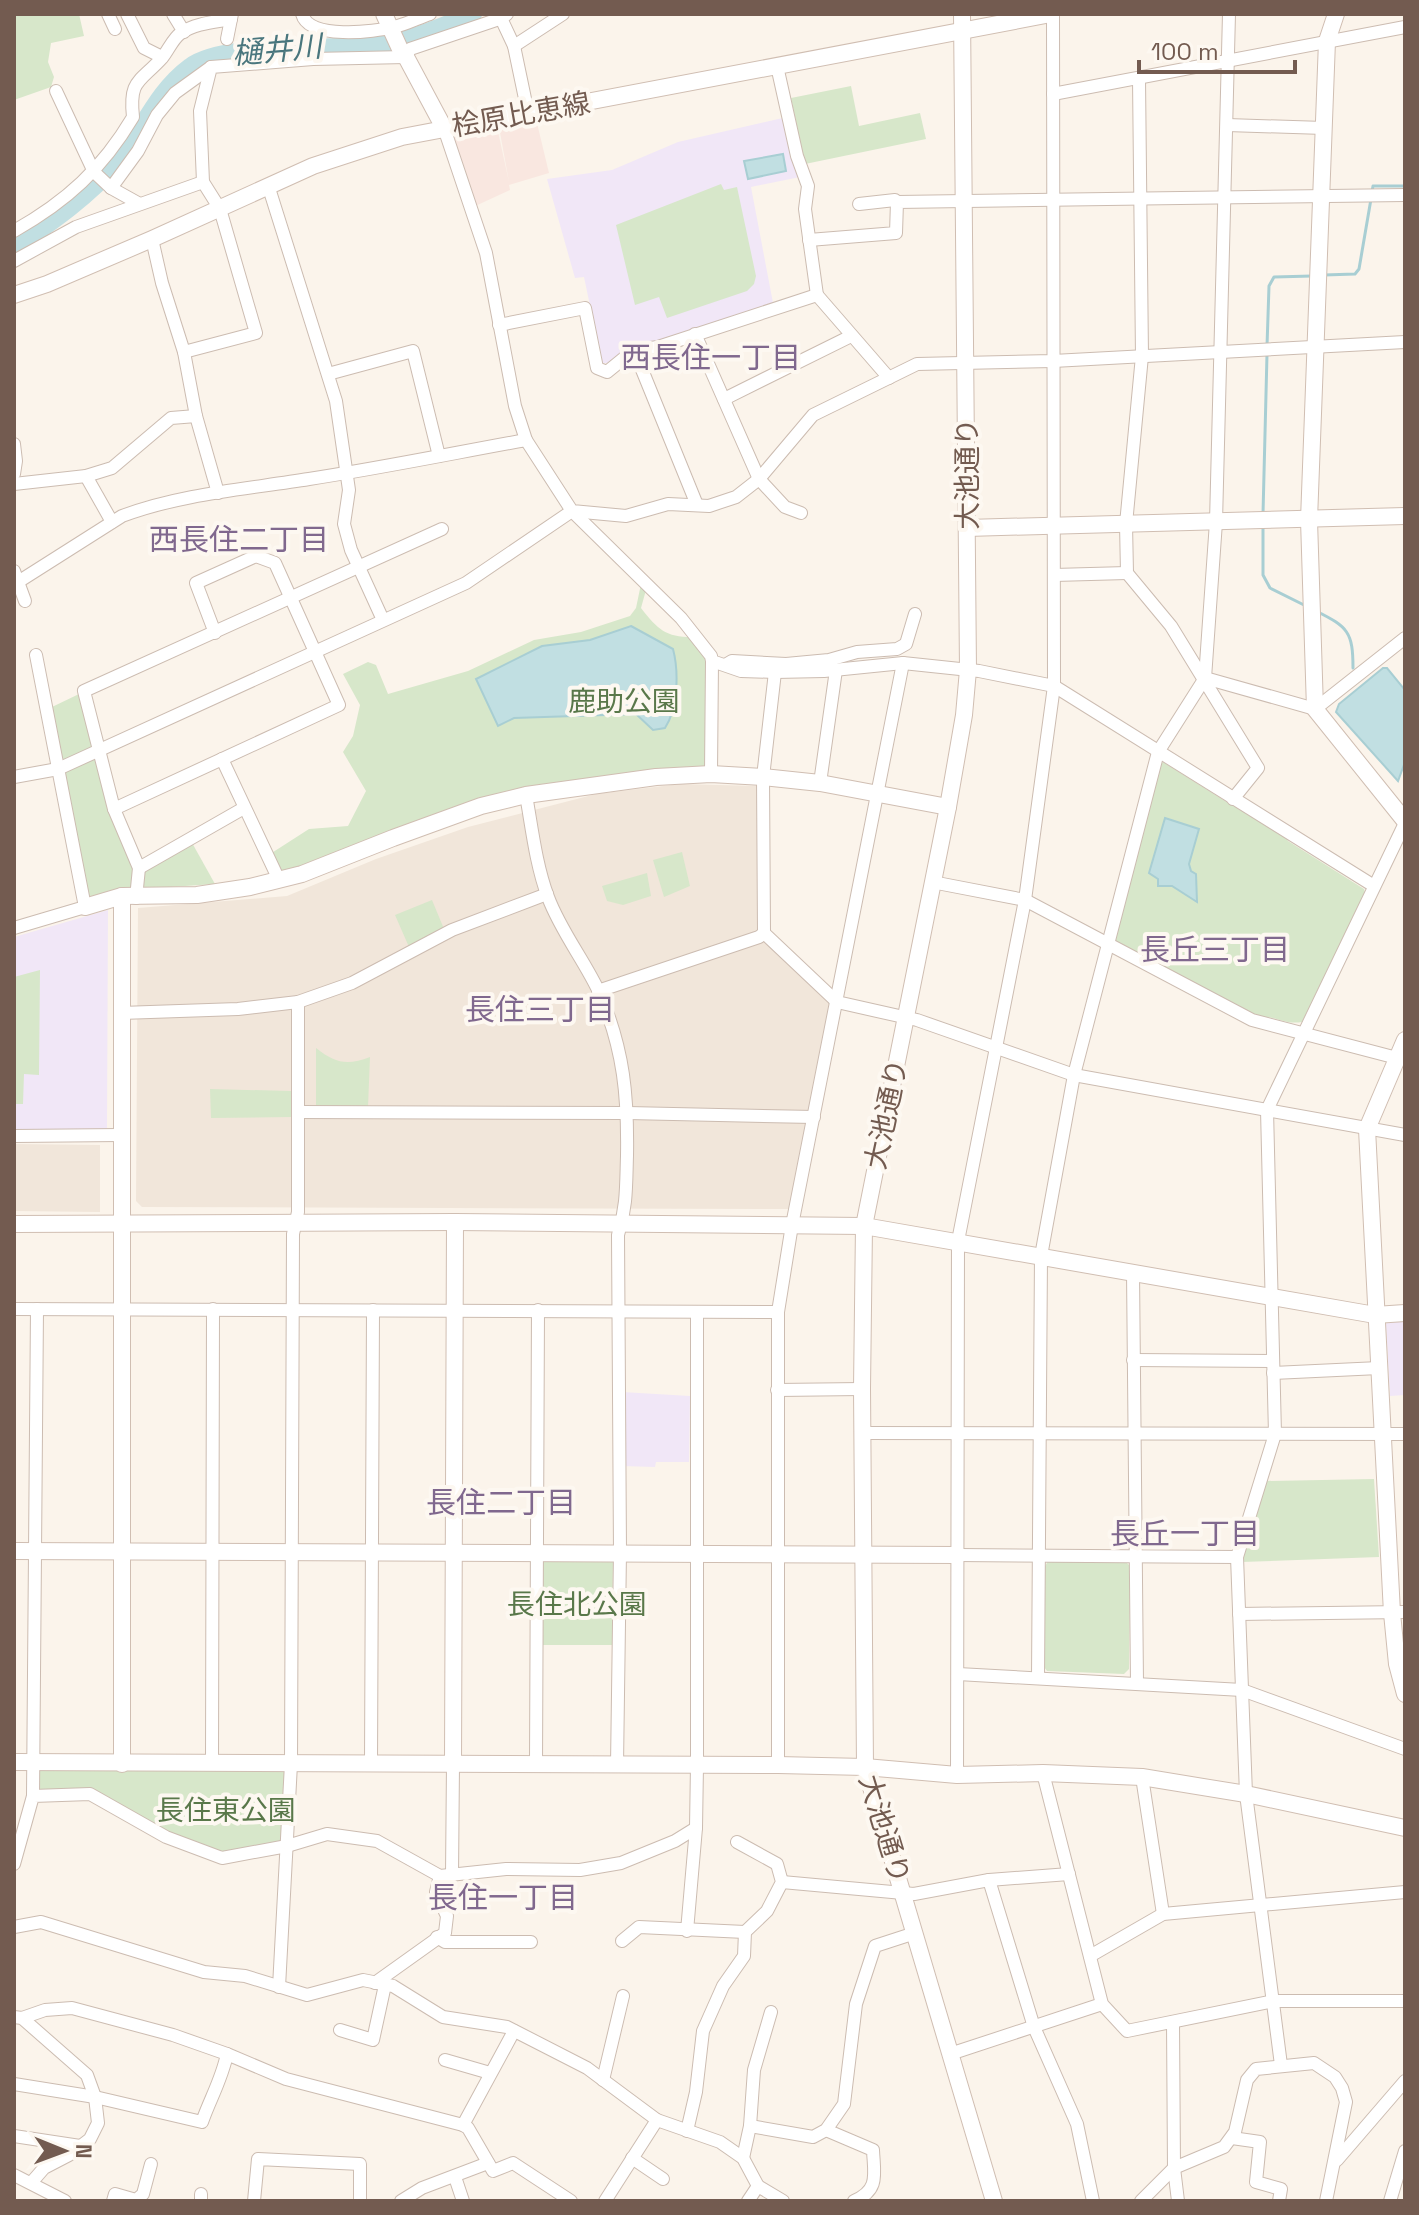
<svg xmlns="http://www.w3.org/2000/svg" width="1419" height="2215" font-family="'Space Grotesk','Noto Sans JP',sans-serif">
  <rect width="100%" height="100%" fill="#fbf4eb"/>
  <g fill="#f1e6da">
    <polygon points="680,784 759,786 759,931 832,1007 791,1209 142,1207 136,1201 138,908 287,896 376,859 468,827 596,794"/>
    <polygon points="14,1144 100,1145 100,1212 14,1211"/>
  </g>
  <polygon fill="#f9e7e0" points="536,119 549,173 509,185 510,190 471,208 447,137 497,127 509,182 499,127"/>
  <g fill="#f1e7f7">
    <polygon points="787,117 800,177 751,187 773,303 658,343 635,345 607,363 602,363 584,277 575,278 547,179 612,170 678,142"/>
    <polygon points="108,910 107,1132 14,1131 14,937"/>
    <polygon points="1405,1318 1405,1395 1390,1396 1386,1324 1392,1319"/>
    <polygon points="622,1392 690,1396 689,1462 656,1462 655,1467 622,1466"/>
  </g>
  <g fill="#d7e7ca">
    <polygon points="14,14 79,14 84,36 51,43 48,62 54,77 51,87 14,100"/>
    <polygon points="851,86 859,126 920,113 926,139 805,164 791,98"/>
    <polygon points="721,184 724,190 737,187 756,276 754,284 747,291 667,318 659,297 635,305 616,225"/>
    <path d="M641 584 646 590 641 608C659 631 667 638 697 637L711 656V774L526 795 279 880 267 856 309 829 348 826 366 791 343 752 353 736 360 705 343 674 368 662 376 665 388 694 468 671 534 640 581 632 630 616 636 608Z"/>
    <polygon points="79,694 136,869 134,891 86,900 52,707"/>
    <path d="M1163 762 1233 806 1248 812 1267 827H1272L1284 834 1288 841 1364 889 1365 893 1342 939 1344 942 1339 953 1335 954 1302 1022C1282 1025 1275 1014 1258 1018L1111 942 1160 764Z"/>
    <polygon points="191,841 215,884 140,889 142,870"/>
    <polygon points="682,852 690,886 664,897 653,860"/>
    <polygon points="647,873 651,896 623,905 607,901 602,886"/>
    <polygon points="432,900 444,929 409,947 395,915"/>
    <polygon points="40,970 39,1075 24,1074 23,1104 14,1104 14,977"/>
    <path d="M316 1048C335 1063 347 1066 370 1057L368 1107 316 1106Z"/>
    <polygon points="210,1089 291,1091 292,1117 211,1118"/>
    <polygon points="1374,1479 1379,1557 1241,1562 1264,1481"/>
    <polygon points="546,1558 610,1559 613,1562 612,1645 541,1645 543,1562"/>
    <polygon points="1048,1561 1126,1562 1130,1566 1129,1669 1124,1674 1047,1671 1042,1664 1044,1568"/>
    <polygon points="33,1764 291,1764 287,1846 222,1858 90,1794 33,1796"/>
  </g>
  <g fill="#c1dfe2" stroke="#a8ced3" stroke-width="2">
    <polygon points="783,154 786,171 748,179 744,161"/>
    <path d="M631 626 673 649C679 672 678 708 665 728L653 730 636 714 514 718 498 726 476 679 542 646 590 640Z"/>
    <polygon points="1383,668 1387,668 1405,690 1405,762 1398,781 1336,712 1339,704"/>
    <polygon points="1165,818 1199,829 1189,864 1191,871 1196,874 1197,902 1172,886 1158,886 1158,879 1149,873"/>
  </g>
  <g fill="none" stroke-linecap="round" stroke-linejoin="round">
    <g stroke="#a8ced3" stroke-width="3">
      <polyline points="1372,192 1373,186 1405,186"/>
      <polyline points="1324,275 1355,274 1359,269 1371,199"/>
      <polyline points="1267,346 1269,286 1274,277 1312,276"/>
      <polyline points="1263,514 1267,354"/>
      <polyline points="1263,526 1263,575 1270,588 1306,606"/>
      <path d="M1316 611C1348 627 1353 632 1353 668"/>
    </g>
    <path stroke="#c1dfe2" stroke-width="18" d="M14 248C50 223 88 197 117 163 142 132 156 92 190 67 226 39 347 54 399 41 424 35 449 23 473 14"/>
    <defs>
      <g id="street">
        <polyline points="108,14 115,29"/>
        <polyline points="127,14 144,48 162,57"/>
        <polyline points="173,14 184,32"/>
        <path d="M302 14C309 40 374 32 394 27 407 24 418 18 430 14"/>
        <polyline points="499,14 514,46 528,113"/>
        <polyline points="227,39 231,19"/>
        <polyline points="514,46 563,14"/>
        <polyline points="777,66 797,156 808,186 805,209 817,295"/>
        <polyline points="1139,79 1142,356 1126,524 1127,573 1171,626 1258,768 1233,799"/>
        <polyline points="56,91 94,172 111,188 138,203"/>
        <polyline points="1053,94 1405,27"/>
        <polyline points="1227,125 1324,128"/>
        <polyline points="444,128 486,253 515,406 526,440"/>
        <polyline points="268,185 336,401 349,490 344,524 351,550 383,620"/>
        <polyline points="111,188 138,151 157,115 175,93 211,67"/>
        <polyline points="859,204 895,200 897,202"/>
        <path d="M14 231C67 201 102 169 133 117 129 80 139 83 162 58 168 51 173 38 181 33 195 23 215 22 231 19L232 14"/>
        <polyline points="152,239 162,283 184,352 196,416 218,493"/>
        <polyline points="809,240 896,233 897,202 1405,195"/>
        <polyline points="14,261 76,227 203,182"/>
        <polyline points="499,325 585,308 597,368 607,372 634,350 658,347 817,295 889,378"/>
        <polyline points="695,334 759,479 785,507 801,513"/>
        <polyline points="634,350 697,505"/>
        <polyline points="184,352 256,333 220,209 203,182 200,111 211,67 313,59 406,57 410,49 502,18 507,14"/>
        <polyline points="328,374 413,351 439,456"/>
        <polyline points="724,399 851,336"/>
        <polyline points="14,444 16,461 14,474"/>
        <polyline points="86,476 112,522"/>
        <polyline points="14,484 86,476 112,468 171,418 196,416"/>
        <polyline points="14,571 25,601"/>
        <polyline points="1054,575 1127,573"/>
        <path d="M18 582 122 516C180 494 247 489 309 479 381 468 454 453 526 440L572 511 626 516 668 504 709 506 736 497 759 479 813 415 917 364 1053 361 1405 342"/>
        <polyline points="727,664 732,661 786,664 829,660 857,652 897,649 906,644 915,614"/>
        <polyline points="775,672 824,671 903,663 979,671 1054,686 1374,886"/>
        <polyline points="1205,678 1315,709 1405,638"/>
        <polyline points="222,759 279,880"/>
        <polyline points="711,774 712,661"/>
        <polyline points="14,777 58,769 466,583 572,511 681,618 711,656 712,661 741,671 775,672 763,777 764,933 837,1002 917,1020 1074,1075 1405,1135"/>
        <polyline points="820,783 836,670"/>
        <path d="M526 795C532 829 536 865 548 897 561 932 585 961 600 994 624 1050 628 1097 627 1156 626 1186 627 1206 618 1235L620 1552 617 1765"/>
        <polyline points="114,809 339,705 275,563 256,556 196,583 215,633"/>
        <polyline points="139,868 244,808"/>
        <polyline points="932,882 1025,900 1252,1020 1397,1058"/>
        <polyline points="136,898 139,868 114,809 84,691 442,529"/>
        <polyline points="14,928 85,907 36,655"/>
        <polyline points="598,991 759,937 764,933"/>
        <polyline points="121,1013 238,1009 298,1002"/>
        <polyline points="299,1112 628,1113 814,1117"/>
        <polyline points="14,1136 120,1135"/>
        <polyline points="1133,1272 1137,1683"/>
        <polyline points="14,1309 778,1312"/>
        <polyline points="1133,1360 1272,1361"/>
        <polyline points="1273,1373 1379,1368"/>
        <polyline points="777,1390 862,1389"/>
        <polyline points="862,1433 1405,1434"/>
        <polyline points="958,1555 1237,1557"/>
        <polyline points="1239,1614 1405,1612"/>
        <polyline points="958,1674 1242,1690 1405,1749"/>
        <polyline points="1038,1677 1041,1256 1074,1075 1158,752 1205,678 1216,522 1229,14"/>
        <polyline points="212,1763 213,1309"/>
        <polyline points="371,1764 373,1310"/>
        <polyline points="536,1764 538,1310"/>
        <polyline points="778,1765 778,1312 792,1225 903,663"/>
        <polyline points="1043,1773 1102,2004 1127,2031 1274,2001 1405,2001"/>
        <polyline points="957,1775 958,1241 1025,900 1054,686 1053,14"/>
        <polyline points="1142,1777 1163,1914"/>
        <polyline points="33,1796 37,1309"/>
        <polyline points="14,1864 33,1796 90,1794 166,1837 222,1858 287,1846 327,1834 377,1841 440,1876"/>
        <polyline points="452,1875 453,1764"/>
        <polyline points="989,1880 1034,2027 1077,2124 1093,2201"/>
        <polyline points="782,1882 914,1894 989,1880 1069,1874"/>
        <polyline points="14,1927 41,1922 204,1972 245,1976 307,1995 363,1980 393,1986 443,2017 507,2027 587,2068 657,2120 720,2142 743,2158 758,2186 783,2201"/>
        <polyline points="687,1931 696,1828 697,1765 697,1312"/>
        <polyline points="437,1937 445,1942 531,1942"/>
        <polyline points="622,1941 639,1927 745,1932"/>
        <polyline points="1090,1956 1163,1914 1405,1892"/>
        <polyline points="375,1983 445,1933 447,1916 436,1892 440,1876 506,1869 580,1870 621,1863 675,1841 696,1828"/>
        <polyline points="279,1987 291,1764 293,1234 298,1212 298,1002 352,983 452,930 547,894"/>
        <polyline points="14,2017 22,2018 87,2075 95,2097 98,2123 90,2139 69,2155 44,2168 31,2183"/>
        <polyline points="22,2018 45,2010 72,2008 173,2035 227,2054"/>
        <polyline points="1173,2022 1174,2168 1178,2201"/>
        <polyline points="340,2030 373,2040 385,1985"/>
        <polyline points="950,2054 1102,2004"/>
        <polyline points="445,2060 490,2073"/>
        <polyline points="1281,2065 1246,1794 1237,1557 1275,1434 1267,1110 1405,823"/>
        <polyline points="603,2080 623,1996"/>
        <path d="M14 2084 95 2097 202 2122C210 2099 222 2079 227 2054L286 2079 463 2125 468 2128 493 2171 513 2163 571 2201"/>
        <polyline points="463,2125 514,2031"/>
        <polyline points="750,2126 813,2137 826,2130 844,2104 856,2004 875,1946 915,1933"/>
        <path d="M826 2130 873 2150C874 2174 880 2190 854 2201"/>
        <polyline points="687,2131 696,2092 703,2031 723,1986 744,1956 745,1932 767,1911 782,1882 777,1864 737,1842"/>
        <polyline points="14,2136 80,2146"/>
        <polyline points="1232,2138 1260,2142 1256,2182 1281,2189 1279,2201"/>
        <polyline points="632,2158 663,2179"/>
        <polyline points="743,2158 750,2126 754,2070 771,2012"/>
        <polyline points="1337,2160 1405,2081"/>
        <polyline points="14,2175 65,2201"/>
        <polyline points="455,2177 463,2201"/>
        <polyline points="113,2201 115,2194 136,2200 143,2194 151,2164"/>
        <polyline points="201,2201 201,2194"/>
        <polyline points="254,2201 258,2159 360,2164 360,2201"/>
        <polyline points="401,2201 422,2188 488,2163"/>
        <polyline points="605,2201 657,2120"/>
        <polyline points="748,2201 758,2186"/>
        <polyline points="1141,2201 1174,2168 1224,2147 1235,2132 1247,2080 1256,2069 1314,2063 1335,2077 1342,2088 1346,2102 1326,2201"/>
        <polyline points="1390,2201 1405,2151"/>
      </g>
      <g id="secondary">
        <polyline points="384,14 400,49 406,57 444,128"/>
        <polyline points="962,14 968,670 964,715 948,807 864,1226 862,1389 865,1767 994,2201"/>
        <polyline points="1336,14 1327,41 1309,520 1315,709 1405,821"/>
        <polyline points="14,295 47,284 152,239 313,166 402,137 1051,14"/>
        <polyline points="967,528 1405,516"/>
        <polyline points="85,907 122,896 197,895 250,887 302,874 393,838 481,806 526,795 656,777 711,774 763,777 820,783 948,807"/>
        <polyline points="1405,1040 1367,1129 1392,1613 1397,1664 1405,1694"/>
        <polyline points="14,1224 455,1222 864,1226 1375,1315 1405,1313"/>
        <polyline points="14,1551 958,1555"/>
        <polyline points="14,1762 778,1765 865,1767 957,1775 1043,1773 1142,1777 1246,1794 1405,1828"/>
        <polyline points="122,1764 122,896"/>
        <polyline points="453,1764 455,1222"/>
      </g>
    </defs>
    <use href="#street" stroke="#ccbcb1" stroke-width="14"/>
    <use href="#secondary" stroke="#d0beb2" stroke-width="18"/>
    <use href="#street" stroke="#fff" stroke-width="12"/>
    <use href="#secondary" stroke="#fff" stroke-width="16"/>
  </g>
  <g text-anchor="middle" stroke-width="8" stroke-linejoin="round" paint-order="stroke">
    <g font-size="28" fill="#735b50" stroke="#fdf8f1">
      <text transform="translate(521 114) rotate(-10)" y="10">桧原比恵線</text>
      <text transform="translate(967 474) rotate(-90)" y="10">大池通り</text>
      <text transform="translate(886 1114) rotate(-78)" y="10">大池通り</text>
      <text transform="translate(885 1829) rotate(73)" y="10">大池通り</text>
    </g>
    <g font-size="28" fill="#59784a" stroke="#fdf8f1">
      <text x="624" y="711">鹿助公園</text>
      <text x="577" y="1614">長住北公園</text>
      <text x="226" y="1820">長住東公園</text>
    </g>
    <g font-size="30" font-style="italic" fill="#49767d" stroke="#fdf8f1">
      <text transform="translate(277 50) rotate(-5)" y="10">樋井川</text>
    </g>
    <g font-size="30" fill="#80688e" stroke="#fdf8f1">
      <text x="711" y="368">西長住一丁目</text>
      <text x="239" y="550">西長住二丁目</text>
      <text x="1215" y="960">長丘三丁目</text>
      <text x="540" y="1020">長住三丁目</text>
      <text x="501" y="1513">長住二丁目</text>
      <text x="1185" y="1544">長丘一丁目</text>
      <text x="503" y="1908">長住一丁目</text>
    </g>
  </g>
  <rect width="1419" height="2215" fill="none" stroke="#735b50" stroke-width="32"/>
  <g transform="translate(64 2151) rotate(91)" stroke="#fdf8f1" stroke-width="6" paint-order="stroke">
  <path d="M0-6L14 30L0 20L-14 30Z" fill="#735b50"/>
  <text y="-12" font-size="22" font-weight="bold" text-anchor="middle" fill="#735b50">N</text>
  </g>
  <path d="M1139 60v12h156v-12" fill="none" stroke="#735b50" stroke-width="4"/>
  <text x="1151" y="60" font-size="24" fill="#735b50" stroke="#fdf8f1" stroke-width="6" paint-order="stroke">100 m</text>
</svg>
